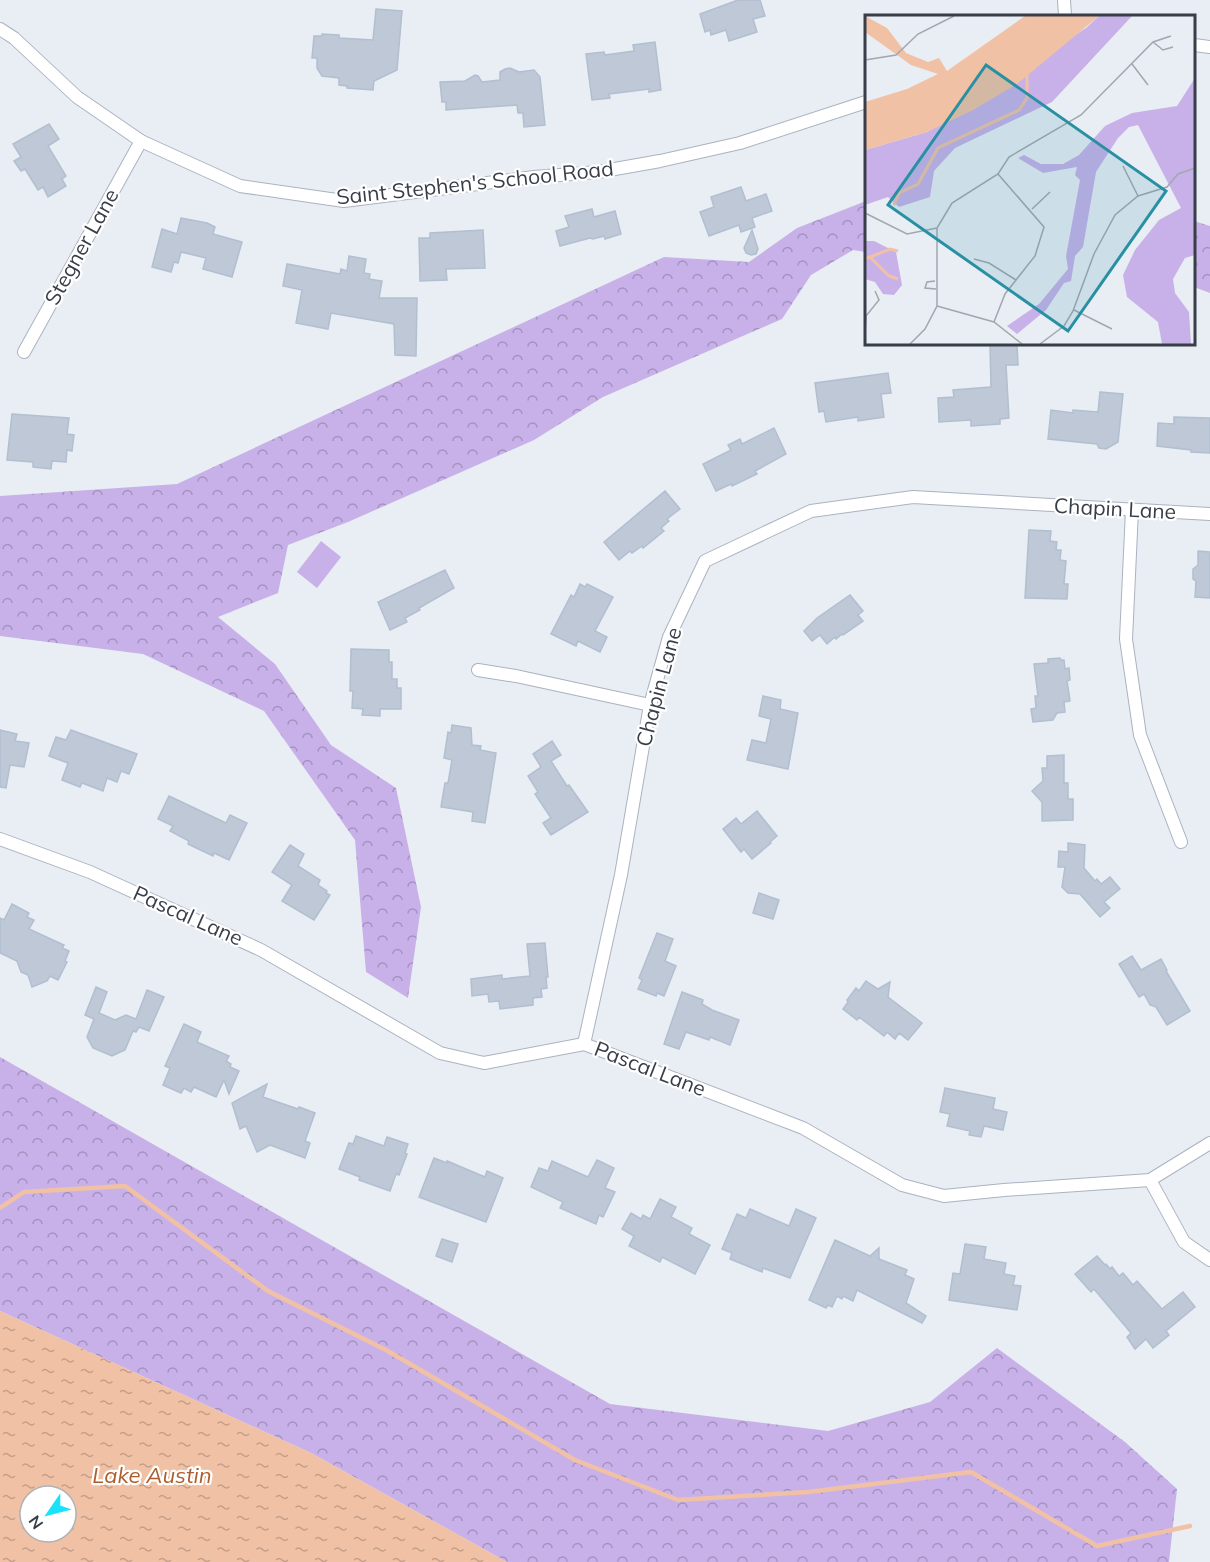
<svg xmlns="http://www.w3.org/2000/svg" width="1210" height="1562" font-family="Mulish,sans-serif">
  <defs>
    <pattern id="forest-crowns" width="20" height="18" patternUnits="userSpaceOnUse" patternTransform="scale(1.5)"><rect width="20" height="18" fill="#c8b1e9"/><path d="M2 6a3 3 0 1 1 6 0M12 15a3 3 0 1 1 6 0" fill="none" stroke="#a391bf"/></pattern>
    <pattern id="water-ripples" width="26" height="14" patternUnits="userSpaceOnUse" patternTransform="scale(1.5)"><rect width="26" height="14" fill="#f1c1a5"/><path d="M2 4q2-2 4 0t4 0M15 11q2-2 4 0t4 0" fill="none" stroke="#c49e88"/></pattern>
  </defs>
  <rect width="100%" height="100%" fill="#e9edf4"/>
  <polygon fill="#c8b1e9" points="321,541 341,557 317,588 297,572"/>
  <g fill="url(#forest-crowns)">
    <polygon points="866,201 866,252 853,250 811,275 782,319 603,397 534,440 348,522 288,545 278,593 218,617 275,664 331,745 396,788 421,907 408,998 366,972 355,840 264,711 143,654 0,636 0,496 177,484 664,257 749,262 797,228"/>
    <polygon points="1194,221 1210,226 1210,293 1194,287"/>
    <polygon points="0,1057 610,1404 828,1431 930,1402 997,1348 1125,1442 1177,1489 1169,1562 507,1562 311,1453 0,1311"/>
  </g>
  <path fill="url(#water-ripples)" fill-rule="evenodd" d="M0 1311 311 1453 507 1562H0ZM30 1496H66V1532H30Z"/>
  <g fill="none" stroke-linecap="round" stroke-linejoin="round">
    <polyline stroke="#f1c1a5" stroke-width="4.5" points="0,1208 24,1192 125,1186 268,1291 386,1350 575,1460 678,1500 808,1492 971,1472 1097,1546 1190,1526"/>
  </g>
  <g fill="#bec8d6" stroke="#b1bfd1" stroke-width="1.5">
    <polygon points="738,0 760,0 765,16 753,19 757,32 729,41 726,30 711,35 710,30 705,32 700,14"/>
    <polygon points="376,9 402,11 397,70 374,81 373,90 347,88 347,86 339,85 339,78 322,76 317,68 317,58 312,58 314,36 322,36 322,34 339,35 339,38 373,40"/>
    <polygon points="655,42 661,90 649,92 649,89 609,94 610,98 592,100 586,54 604,52 605,55 634,51 633,45"/>
    <polygon points="510,68 519,72 534,70 540,77 545,125 524,127 523,113 518,113 517,105 446,110 446,102 442,102 440,82 465,81 475,75 478,76 482,82 500,80 500,72 505,69"/>
    <polygon points="49,124 59,139 48,146 66,176 62,179 66,186 48,197 43,187 38,190 25,169 21,171 14,161 21,157 13,144"/>
    <polygon points="741,187 746,201 766,194 772,211 752,218 755,227 741,232 739,225 709,236 700,212 714,207 711,197"/>
    <polygon points="592,209 594,217 615,211 621,234 605,239 604,236 593,239 590,238 560,246 556,231 569,227 565,216"/>
    <polygon points="181,218 207,223 215,227 213,234 242,242 232,277 203,269 206,258 181,252 178,263 174,262 171,272 152,267 162,229 177,234"/>
    <polygon points="483,230 485,268 446,269 447,280 420,281 419,238 430,238 430,233"/>
    <polygon points="752,230 758,249 756,254 751,255 746,253 744,248"/>
    <polygon points="349,256 366,259 364,273 370,274 369,279 382,281 379,298 417,298 416,356 395,355 394,324 331,313 328,329 296,323 302,290 283,286 287,264 340,274 341,269 347,271"/>
    <polygon points="1017,344 1018,365 1006,365 1009,418 1000,419 1000,424 971,426 971,420 939,422 938,398 954,397 953,390 991,387 990,345"/>
    <polygon points="888,373 891,393 881,394 884,417 858,421 858,417 826,422 824,411 819,412 815,383"/>
    <polygon points="1100,392 1123,394 1118,442 1106,449 1099,448 1097,444 1048,439 1051,410 1073,413 1073,410 1098,412"/>
    <polygon points="12,414 69,418 67,434 74,435 72,451 67,450 66,462 52,461 51,469 33,467 33,462 7,460"/>
    <polygon points="1174,417 1210,418 1210,453 1191,452 1191,450 1157,446 1158,423 1174,424"/>
    <polygon points="774,428 786,454 755,471 757,474 732,486 731,484 716,491 703,464 731,450 728,445 740,439 742,444"/>
    <polygon points="665,491 680,509 667,519 669,521 661,528 664,531 643,548 642,546 632,553 630,551 619,560 604,542"/>
    <polygon points="1029,530 1051,531 1050,541 1057,542 1056,550 1061,550 1060,560 1066,561 1064,584 1068,584 1067,599 1025,598"/>
    <polygon points="1198,551 1210,552 1210,598 1195,597 1196,581 1193,579 1193,569 1198,565"/>
    <polygon points="445,570 454,588 419,608 420,610 405,618 407,622 390,630 378,602"/>
    <polygon points="580,584 585,587 587,584 613,597 595,631 607,637 600,652 578,641 576,646 551,634 571,595 574,597"/>
    <polygon points="850,595 863,611 858,615 863,621 843,635 842,634 836,639 835,637 827,644 820,635 812,641 804,631 817,618"/>
    <polygon points="351,649 389,650 389,662 392,662 392,679 397,679 397,688 401,688 401,709 380,709 380,716 362,715 363,709 352,708 353,691 350,691"/>
    <polygon points="1060,658 1061,660 1064,660 1065,669 1069,668 1070,680 1067,681 1070,701 1064,702 1065,712 1057,713 1053,720 1033,722 1031,709 1036,708 1035,696 1038,696 1034,664 1048,663 1048,659"/>
    <polygon points="763,696 781,700 780,709 798,713 788,769 747,760 752,740 766,743 771,719 759,716"/>
    <polygon points="452,725 471,728 472,745 481,746 480,750 496,753 485,823 472,821 473,812 441,807 445,783 448,783 452,760 444,758 448,732 451,733"/>
    <polygon points="0,730 17,734 15,741 29,743 24,767 10,765 6,788 0,787"/>
    <polygon points="71,730 137,754 129,774 121,771 117,782 107,778 103,791 82,783 80,787 62,780 68,763 49,756 56,737 66,740"/>
    <polygon points="552,741 561,755 551,761 567,786 569,785 588,812 551,835 543,823 551,818 535,794 538,792 528,776 541,767 533,754"/>
    <polygon points="1064,755 1064,783 1068,783 1068,799 1073,799 1073,820 1042,821 1042,802 1032,791 1043,781 1042,768 1047,768 1047,756"/>
    <polygon points="169,796 226,823 230,815 247,823 229,860 214,853 213,856 188,844 189,841 170,831 173,826 158,819"/>
    <polygon points="757,811 777,836 770,842 771,843 752,859 744,849 741,852 723,829 736,818 741,824"/>
    <polygon points="1068,843 1085,845 1084,868 1095,881 1097,879 1101,884 1110,877 1120,889 1104,902 1110,908 1100,917 1080,894 1068,893 1062,887 1065,867 1058,867 1059,851 1068,852"/>
    <polygon points="290,845 304,854 298,866 320,880 318,885 327,891 326,893 330,895 314,920 282,901 292,885 272,872"/>
    <polygon points="759,893 779,900 773,919 753,913"/>
    <polygon points="12,904 29,913 27,917 34,920 29,929 64,945 62,948 69,951 65,961 67,962 58,980 50,976 47,981 32,987 28,975 21,972 17,961 0,953 0,918 4,920"/>
    <polygon points="657,933 673,939 665,961 676,966 664,996 657,993 656,996 638,989 642,980 639,978"/>
    <polygon points="545,943 548,977 546,977 547,988 541,989 542,997 533,998 533,1005 500,1009 499,1001 489,1002 488,994 472,996 471,979 502,975 502,979 530,976 527,944"/>
    <polygon points="1132,956 1141,970 1161,959 1167,970 1166,971 1190,1011 1167,1025 1156,1007 1150,1005 1144,994 1139,997 1119,964"/>
    <polygon points="866,981 878,989 890,982 888,997 922,1023 908,1040 899,1033 895,1039 887,1032 884,1036 859,1017 857,1020 843,1009 848,1002 847,1000 856,988 859,991"/>
    <polygon points="96,987 107,992 99,1013 115,1020 126,1015 136,1019 147,990 164,997 149,1031 139,1027 136,1032 133,1031 125,1050 112,1056 93,1048 87,1037 94,1019 85,1015"/>
    <polygon points="682,992 703,1000 702,1004 712,1010 739,1020 730,1045 710,1037 709,1040 686,1032 679,1049 664,1044"/>
    <polygon points="184,1024 201,1032 197,1042 229,1056 226,1061 231,1064 230,1067 239,1071 229,1094 224,1080 216,1097 194,1087 191,1092 184,1088 181,1093 163,1085 170,1068 165,1066"/>
    <polygon points="267,1084 263,1097 298,1109 299,1107 315,1113 305,1141 310,1143 305,1158 270,1145 257,1152 246,1126 240,1129 232,1103"/>
    <polygon points="945,1088 995,1098 993,1109 1007,1112 1003,1130 984,1126 981,1137 969,1135 970,1131 947,1126 950,1114 940,1112"/>
    <polygon points="356,1136 384,1146 387,1137 408,1144 405,1153 407,1154 399,1175 396,1174 390,1191 359,1180 360,1177 339,1169 349,1143 353,1144"/>
    <polygon points="434,1158 447,1163 447,1161 485,1177 487,1171 503,1178 486,1222 419,1197"/>
    <polygon points="597,1160 614,1168 605,1188 615,1192 603,1217 599,1215 596,1224 560,1208 563,1202 531,1187 539,1168 548,1171 552,1161 588,1177"/>
    <polygon points="660,1199 676,1207 671,1217 692,1228 689,1234 710,1245 695,1274 662,1257 660,1262 629,1246 634,1236 622,1229 631,1213 641,1219 643,1215 650,1219"/>
    <polygon points="750,1209 789,1226 796,1209 816,1218 790,1278 763,1268 762,1272 730,1259 732,1253 722,1249 737,1214 746,1218"/>
    <polygon points="442,1239 458,1244 452,1262 436,1256"/>
    <polygon points="835,1240 870,1256 879,1248 879,1259 907,1270 905,1275 914,1279 906,1303 926,1316 922,1323 857,1290 853,1301 843,1296 842,1299 837,1296 832,1307 828,1305 826,1308 809,1300"/>
    <polygon points="965,1244 986,1247 984,1259 1006,1263 1004,1274 1015,1276 1013,1285 1021,1286 1017,1310 949,1300 953,1273 960,1274"/>
    <polygon points="1097,1256 1105,1265 1106,1264 1110,1269 1112,1267 1119,1276 1123,1273 1133,1285 1137,1281 1162,1309 1183,1292 1195,1307 1166,1331 1169,1335 1153,1348 1146,1339 1135,1349 1127,1337 1131,1333 1094,1289 1091,1292 1075,1274"/>
  </g>
  <g fill="none" stroke-linecap="round" stroke-linejoin="round">
    <defs>
      <g id="minor">
        <polyline points="1064,0 1065,16"/>
        <polyline points="0,29 14,38 77,97 141,141 240,186 344,201 534,177 598,172 660,161 740,143 866,102"/>
        <polyline points="1194,45 1210,47"/>
        <polyline points="24,352 141,141"/>
        <polyline points="1132,510 1126,639 1140,735 1181,842"/>
        <polyline points="478,670 516,676 650,705"/>
        <polyline points="0,839 90,872 261,950 440,1053 484,1063 584,1044 803,1128 902,1185 944,1196 1004,1190 1150,1180 1210,1143"/>
        <polyline points="584,1044 621,875 650,705 669,637 705,561 811,511 913,497 1210,514"/>
        <polyline points="1150,1180 1184,1242 1210,1260"/>
      </g>
    </defs>
    <use href="#minor" stroke="#abb3c0" stroke-width="14"/>
    <use href="#minor" stroke="#fff" stroke-width="12"/>
  </g>
  <g text-anchor="middle" stroke-width="4.5" stroke-linejoin="round" paint-order="stroke">
    <g font-size="21" fill="#373e48" stroke="#fff">
      <text transform="translate(475 183) rotate(-6)" y="7">Saint Stephen's School Road</text>
      <text transform="translate(82 247) rotate(-61)" y="7">Stegner Lane</text>
      <text transform="translate(1115 509) rotate(3)" y="7">Chapin Lane</text>
      <text transform="translate(659 687) rotate(-75)" y="7">Chapin Lane</text>
      <text transform="translate(188 916) rotate(24)" y="7">Pascal Lane</text>
      <text transform="translate(650 1069) rotate(21)" y="7">Pascal Lane</text>
    </g>
    <g font-size="22" font-style="italic" fill="#ae5e2d" stroke="#fff">
      <text x="152" y="1483">Lake Austin</text>
    </g>
  </g>
  <g transform="translate(865 15)">
    <rect width="330" height="330" fill="#e9edf4"/>
    <path d="M234 1H267L187 87 90 133 69 156 65 182 34 192 23 182 0 190V135L62 117 221 13ZM330 63V240L320 243 308 264 310 278 324 297 326 329H297L293 307 262 282 258 260 270 235 294 205 316 193 273 110 264 112 253 123 231 157 218 232 210 241 206 266 199 268 181 295 152 319 142 311 174 289 203 254 201 241 215 165 210 160 212 152 178 158 153 143 159 140 176 149H198L214 140 240 111 267 98 312 91ZM0 226H9L31 237 37 270 29 280 18 279 10 267 0 264Z" fill="#c8b1e9"/>
    <path d="M0 1 22 13 41 38 63 47 74 43 82 56 160 1H234L152 69 108 95 62 117 0 135V87L42 74 73 59 46 50 0 17Z" fill="#f1c1a5"/>
    <path fill="none" stroke="#f1c1a5" stroke-width="3" d="M29 190 34 178 53 169 73 133 154 95 162 83V59M6 243 24 261 33 264M0 244 25 234 33 236"/>
    <path fill="none" stroke="#a2a7af" stroke-width="1.5" d="M288 27 298 35 308 32M0 45 31 40 53 19 89 1M267 49 283 70M258 151 273 181M167 194 185 177M0 198 42 219 72 213M109 244 124 248 151 265M70 266 62 267 60 273 71 274M72 291 129 307 157 329M209 295 247 314M129 307 140 279 170 241 179 212 133 159M0 320 1 301 14 285 10 276M45 329 60 314 72 291V213L87 188 133 159 144 142 216 100 288 27 306 21M175 329 199 311 208 296 229 239 250 200 273 181 302 172 313 159 330 153"/>
    <path fill="#2890a2" fill-opacity="0.15" stroke="#2890a2" stroke-width="3" d="M121 50 301 176 203 316 23 190Z"/>
    <rect width="330" height="330" fill="none" stroke="#373e48" stroke-width="3"/>
  </g>
  <g transform="translate(48 1514) rotate(235)"><circle r="28" fill="#ffffff" stroke="#afb2b6" stroke-width="1.5"/>
  <path d="M0-4.5L10 22L0 15L-10 22Z" fill="#19e2fb"/>
  <text y="-9" font-size="16" font-weight="bold" text-anchor="middle" fill="#373e48">N</text>
  </g>
</svg>
